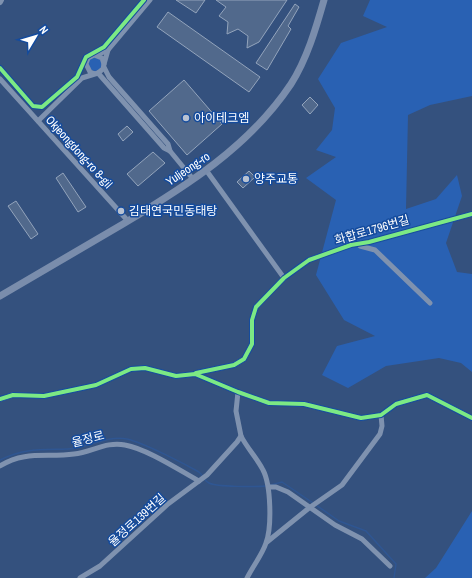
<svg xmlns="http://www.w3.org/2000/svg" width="472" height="578" font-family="'Archivo Narrow','Noto Sans KR',sans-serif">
  <rect width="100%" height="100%" fill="#34517e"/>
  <g fill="#2961b3">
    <polygon points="370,0 472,0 472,96 430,105 408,115 406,209 436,199 457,175 462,196 446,243 457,272 472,274 472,372 461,363 439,358 386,366 348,388 322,375 337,346 375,336 344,320 316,275 336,200 306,178 336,157 316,150 332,130 335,108 318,79 341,43 387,27 363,16"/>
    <circle cx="95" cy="64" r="7"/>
    <polygon points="472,511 472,578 425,578 436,568"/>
  </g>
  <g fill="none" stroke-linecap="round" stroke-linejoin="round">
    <g stroke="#2f5692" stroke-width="1.5">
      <path d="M0 460C25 448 41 450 68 449 88 448 106 435 127 439 144 443 183 463 199 472 203 475 204 481 209 483 217 487 255 487 266 486"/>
      <polyline points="271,485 282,482 313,503"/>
      <polyline points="316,505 339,521 366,531 396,564 394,578"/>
    </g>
  </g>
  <g fill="#51698c" stroke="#93a4bc">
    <polygon points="176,0 205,0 196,13"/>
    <polygon points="216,0 287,0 259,42 247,48 248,36 238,29 227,34 228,22 219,16 226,7"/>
    <polygon points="295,4 299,7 288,26 291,29 267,70 256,63"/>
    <polygon points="168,12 260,77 249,92 157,27"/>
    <polygon points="184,80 222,124 187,155 149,111"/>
    <polygon points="310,97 318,105 310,114 302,105"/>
    <polygon points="127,126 133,132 123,141 118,134"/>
    <polygon points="153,152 165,163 138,186 127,174"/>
    <polygon points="249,171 255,177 243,188 237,182"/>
    <polygon points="63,173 86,207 78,212 56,178"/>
    <polygon points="16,201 38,234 31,239 8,206"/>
  </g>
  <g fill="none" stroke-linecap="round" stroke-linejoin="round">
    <g stroke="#7f92af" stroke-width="5">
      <polyline points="108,50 150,0"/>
      <polyline points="97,55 108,50 104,64"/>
      <polyline points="104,67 109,77 168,144 170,151"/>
      <polyline points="98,73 164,148 170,151 193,179"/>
      <polyline points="0,79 128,221"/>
      <polyline points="38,121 82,78 98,73 103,69 104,64 102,58 94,55 88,58 86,64 90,72 95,74"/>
      <polyline points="206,170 284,278"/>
      <polyline points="360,246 375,250 430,303"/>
      <polyline points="196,373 234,365 244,359 252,344 252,320 256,307 284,278 309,260 351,245 369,242 472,214"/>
      <polyline points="0,399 13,395 44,396 96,385 131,369 145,368 176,376 195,374 238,392 269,403 304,404 361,418 381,415 396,404 427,395 472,418"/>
      <path d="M241 436C247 448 257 458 263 470 271 485 272 527 266 543 262 555 253 566 247 578"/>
      <path d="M0 466C25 450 48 458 74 454 92 452 107 441 125 445 147 449 179 470 199 481"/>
      <polyline points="269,487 276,487 288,492 335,525 362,539 390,566"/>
      <polyline points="267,542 309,508 342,485 380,434 382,426 381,415"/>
      <polyline points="80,578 100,566 168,504 207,475 237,442 241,436 236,411 238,392"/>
    </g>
    <polyline stroke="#7f92af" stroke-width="6" points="0,2 1,0"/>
    <path stroke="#7a8dac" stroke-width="7" d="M0 296C41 272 82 248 123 224 186 186 249 147 291 84 307 59 316 28 324 0"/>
    <defs>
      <g id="cycleway">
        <polyline points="0,68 33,106 42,107 77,77 86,57 104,47 144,0"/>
        <polyline points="196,373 234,365 244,359 252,344 252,320 256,307 284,278 309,260 351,245 369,242 472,214"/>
        <polyline points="0,399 13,395 44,396 96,385 131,369 145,368 176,376 195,374 238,392 269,403 304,404 361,418 381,415 396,404 427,395 472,418"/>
      </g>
    </defs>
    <use href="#cycleway" stroke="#144b9d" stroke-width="6"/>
    <use href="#cycleway" stroke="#7ce984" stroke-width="4"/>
  </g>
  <g fill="#b8c2d2" stroke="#144b9d" stroke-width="1.5">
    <circle cx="186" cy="118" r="4"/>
    <circle cx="246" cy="179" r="4"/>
    <circle cx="121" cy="211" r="4"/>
  </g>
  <g text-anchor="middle" stroke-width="3" stroke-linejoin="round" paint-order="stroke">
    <g font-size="12" fill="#fff" stroke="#144b9d" text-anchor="start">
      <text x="194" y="122">아이테크엠</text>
      <text x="254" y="183">양주교통</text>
      <text x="129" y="215">김태연국민동태탕</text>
    </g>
    <g font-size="12" fill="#fff" stroke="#144b9d">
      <text transform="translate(79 152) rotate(48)" y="4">Okjeongdong-ro 8-gil</text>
      <text transform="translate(188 169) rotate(-34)" y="4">Yuljeong-ro</text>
      <text transform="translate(372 230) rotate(-16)" y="4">화합로1796번길</text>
      <text transform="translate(88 439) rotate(-14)" y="4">율정로</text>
      <text transform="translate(137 520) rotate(-42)" y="4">율정로139번길</text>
    </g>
  </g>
  <g transform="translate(36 36) rotate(52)" stroke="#144b9d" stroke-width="3" paint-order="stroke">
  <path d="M0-3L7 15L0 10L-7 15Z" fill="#ffffff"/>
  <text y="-6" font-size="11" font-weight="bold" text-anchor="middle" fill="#ffffff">N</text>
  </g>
</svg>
